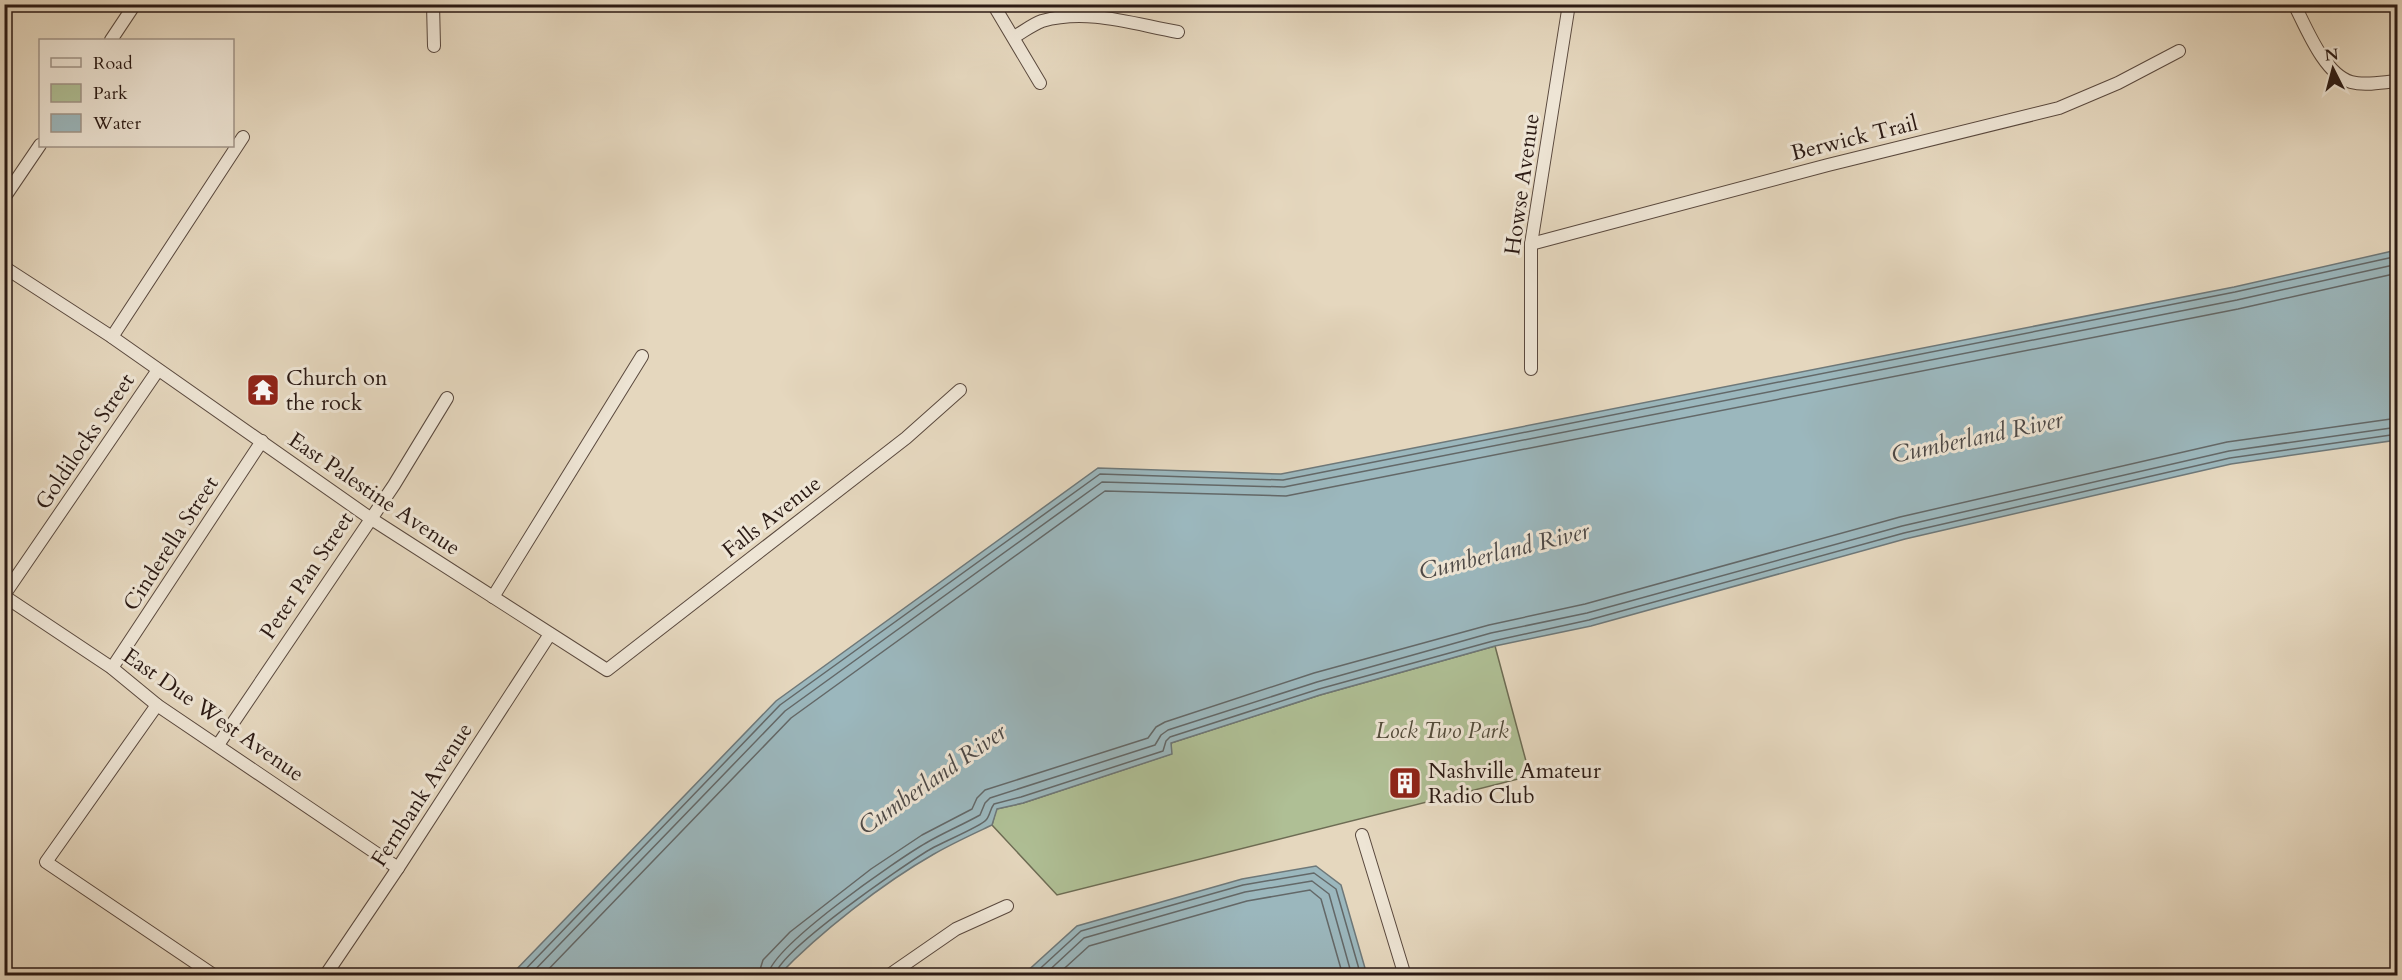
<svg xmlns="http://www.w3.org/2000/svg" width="2402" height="980" font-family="Cardo,serif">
  <rect width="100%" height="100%" fill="#e5d7be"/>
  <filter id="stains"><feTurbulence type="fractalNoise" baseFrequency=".00333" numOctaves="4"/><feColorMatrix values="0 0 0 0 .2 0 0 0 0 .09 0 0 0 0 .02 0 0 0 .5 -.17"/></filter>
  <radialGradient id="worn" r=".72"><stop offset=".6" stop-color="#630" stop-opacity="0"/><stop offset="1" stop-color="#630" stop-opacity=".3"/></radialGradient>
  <polygon fill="#afbf95" stroke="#6d6c54" stroke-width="1.5" points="1495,646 1530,776 1057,895 992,825 996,809 1023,803 1171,754 1171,743 1320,695"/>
  <g fill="#9bb7bd" stroke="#6e7879" stroke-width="1.5">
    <path d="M2397 250V440L2231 464 1905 539 1591 626 1495 646 1320 695 1171 743 1172 754 1023 803 997 809 992 825C973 834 953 843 934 854 883 883 819 933 779 975H511L776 701 1098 468 1281 474 2234 287Z"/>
    <polygon points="1316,866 1341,885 1367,975 1023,975 1077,926 1242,879"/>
  </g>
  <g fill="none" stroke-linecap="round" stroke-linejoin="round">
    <g stroke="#636868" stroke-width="1.5">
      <polyline points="519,976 780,705 1100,474 1283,480 2235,292 2398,256"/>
      <polyline points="529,976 785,711 1102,482 1284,487 2237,300 2398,264"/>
      <polyline points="542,976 791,718 1105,491 1286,496 2238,309 2398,273"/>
      <polyline points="758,976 763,960 790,932 871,869 922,835 972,809 977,798 985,790 1148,738 1156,727 1165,722 1314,673 1489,625 1585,604 1900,517 2227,442 2398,418"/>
      <path d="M768 976C769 948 898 859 926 843 943 833 962 825 980 815L985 803 990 798 1155 745 1161 735 1168 730 1317 682 1491 633 1587 613 1902 526 2229 451 2398 427"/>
      <path d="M775 976C777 952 904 865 929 850 940 843 980 827 986 820 990 816 990 809 994 804L1021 797 1163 751 1166 741 1170 737 1319 689 1493 641 1589 620 1904 533 2230 458 2398 434"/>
      <polyline points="1032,976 1081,931 1243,885 1314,873 1336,889 1361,976"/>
      <polyline points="1043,976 1084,938 1245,892 1312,881 1329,894 1352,976"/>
      <polyline points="1056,976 1089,946 1247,901 1310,890 1321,899 1343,976"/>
    </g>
    <defs>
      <g id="minor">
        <polyline points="433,4 434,46"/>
        <polyline points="993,4 1040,83"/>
        <path d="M2294 4C2306 27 2324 74 2351 82 2365 86 2383 82 2398 81"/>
        <path d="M1014 37C1023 32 1033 24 1042 21 1088 8 1133 24 1178 32"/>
        <polyline points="111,40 135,4"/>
        <polyline points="4,198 40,145"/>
        <polyline points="1531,244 1828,165 2059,108 2118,83 2179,51"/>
        <polyline points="4,267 112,337 370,518 607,670 906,438 960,390"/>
        <polyline points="112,337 243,137"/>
        <polyline points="1531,369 1531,244 1569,4"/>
        <polyline points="4,595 158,370"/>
        <polyline points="4,596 112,668 157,705 398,868"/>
        <polyline points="493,597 642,356"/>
        <polyline points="112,668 262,441"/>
        <polyline points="157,705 46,862 215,976"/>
        <polyline points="218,745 394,485 447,398"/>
        <polyline points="1362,835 1405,976"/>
        <polyline points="325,976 398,868 550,634"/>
        <polyline points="888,976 956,929 1007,906"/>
      </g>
    </defs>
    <use href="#minor" stroke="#5a493e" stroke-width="14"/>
    <use href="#minor" stroke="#eee5d5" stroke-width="12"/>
  </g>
  <defs>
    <symbol id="temple-square" viewBox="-11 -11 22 22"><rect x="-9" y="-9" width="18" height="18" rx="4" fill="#8f2418" stroke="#eee5d5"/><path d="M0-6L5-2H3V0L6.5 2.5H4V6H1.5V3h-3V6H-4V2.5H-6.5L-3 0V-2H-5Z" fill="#fff"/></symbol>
    <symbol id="building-square" viewBox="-11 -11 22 22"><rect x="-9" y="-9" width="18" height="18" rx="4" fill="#8f2418" stroke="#eee5d5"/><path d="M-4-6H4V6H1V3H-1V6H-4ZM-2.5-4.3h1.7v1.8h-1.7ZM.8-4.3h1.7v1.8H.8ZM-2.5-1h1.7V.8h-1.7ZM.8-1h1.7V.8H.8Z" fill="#fff"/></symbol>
  </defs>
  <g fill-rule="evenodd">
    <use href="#temple-square" x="244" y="371" width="38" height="38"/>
    <use href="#building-square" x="1386" y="764" width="38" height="38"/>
  </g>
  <g text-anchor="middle" stroke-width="6" stroke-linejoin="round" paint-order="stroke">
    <g font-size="22" fill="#2b1a14" stroke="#eee5d5">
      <text transform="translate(1854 137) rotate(-14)" y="8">Berwick Trail</text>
      <text transform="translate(1521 184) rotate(-82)" y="8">Howse Avenue</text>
      <text transform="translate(84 441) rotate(-56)" y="8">Goldilocks Street</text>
      <text transform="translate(375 493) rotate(34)" y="8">East Palestine Avenue</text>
      <text transform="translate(771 516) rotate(-38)" y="8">Falls Avenue</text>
      <text transform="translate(170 543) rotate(-57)" y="8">Cinderella Street</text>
      <text transform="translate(306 575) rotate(-56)" y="8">Peter Pan Street</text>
      <text transform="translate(214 714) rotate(35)" y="8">East Due West Avenue</text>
      <text transform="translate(421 794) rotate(-57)" y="8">Fernbank Avenue</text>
    </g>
    <g font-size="22" fill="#2b1a14" stroke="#eee5d5" text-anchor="start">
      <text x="286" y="385">Church on<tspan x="286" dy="25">the rock</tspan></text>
      <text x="1428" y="778">Nashville Amateur<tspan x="1428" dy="25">Radio Club</tspan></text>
    </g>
    <g font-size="22" font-style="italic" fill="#534c3b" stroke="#eee5d5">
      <text x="1442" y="738">Lock Two Park</text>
    </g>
    <g font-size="24" font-style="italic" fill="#4d4947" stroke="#eee5d5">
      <text transform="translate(1977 437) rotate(-12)" y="8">Cumberland River</text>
      <text transform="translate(1504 551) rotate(-14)" y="8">Cumberland River</text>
      <text transform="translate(932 779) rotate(-35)" y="8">Cumberland River</text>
    </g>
  </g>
  <rect width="2402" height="980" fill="none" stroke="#e5d7be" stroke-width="24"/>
  <rect x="6" y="6" width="2390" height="968" fill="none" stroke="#2b1a14" stroke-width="3"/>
  <rect x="12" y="12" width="2378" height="956" fill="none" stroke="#2b1a14" stroke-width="1.5"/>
  <rect x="39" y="39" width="195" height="108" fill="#eee5d5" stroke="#a09488" stroke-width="1.5"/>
  <rect x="51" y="58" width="30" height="9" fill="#eee5d5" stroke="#a09488" stroke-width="1.5"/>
  <text x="93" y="69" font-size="18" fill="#2b1a14">Road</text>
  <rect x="51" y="84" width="30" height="18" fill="#afbf95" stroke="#a09488" stroke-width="1.5"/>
  <text x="93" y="99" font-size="18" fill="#2b1a14">Park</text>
  <rect x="51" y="114" width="30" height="18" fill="#9bb7bd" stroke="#a09488" stroke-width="1.5"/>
  <text x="93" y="129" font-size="18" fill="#2b1a14">Water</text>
  <g transform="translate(2333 69) rotate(354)" stroke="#eee5d5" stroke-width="4.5" paint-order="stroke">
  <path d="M0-4.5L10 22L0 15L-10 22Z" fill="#2b1a14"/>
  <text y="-9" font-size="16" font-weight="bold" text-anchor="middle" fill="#2b1a14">N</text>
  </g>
  <rect width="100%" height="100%" filter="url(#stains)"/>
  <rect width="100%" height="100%" fill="url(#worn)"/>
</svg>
